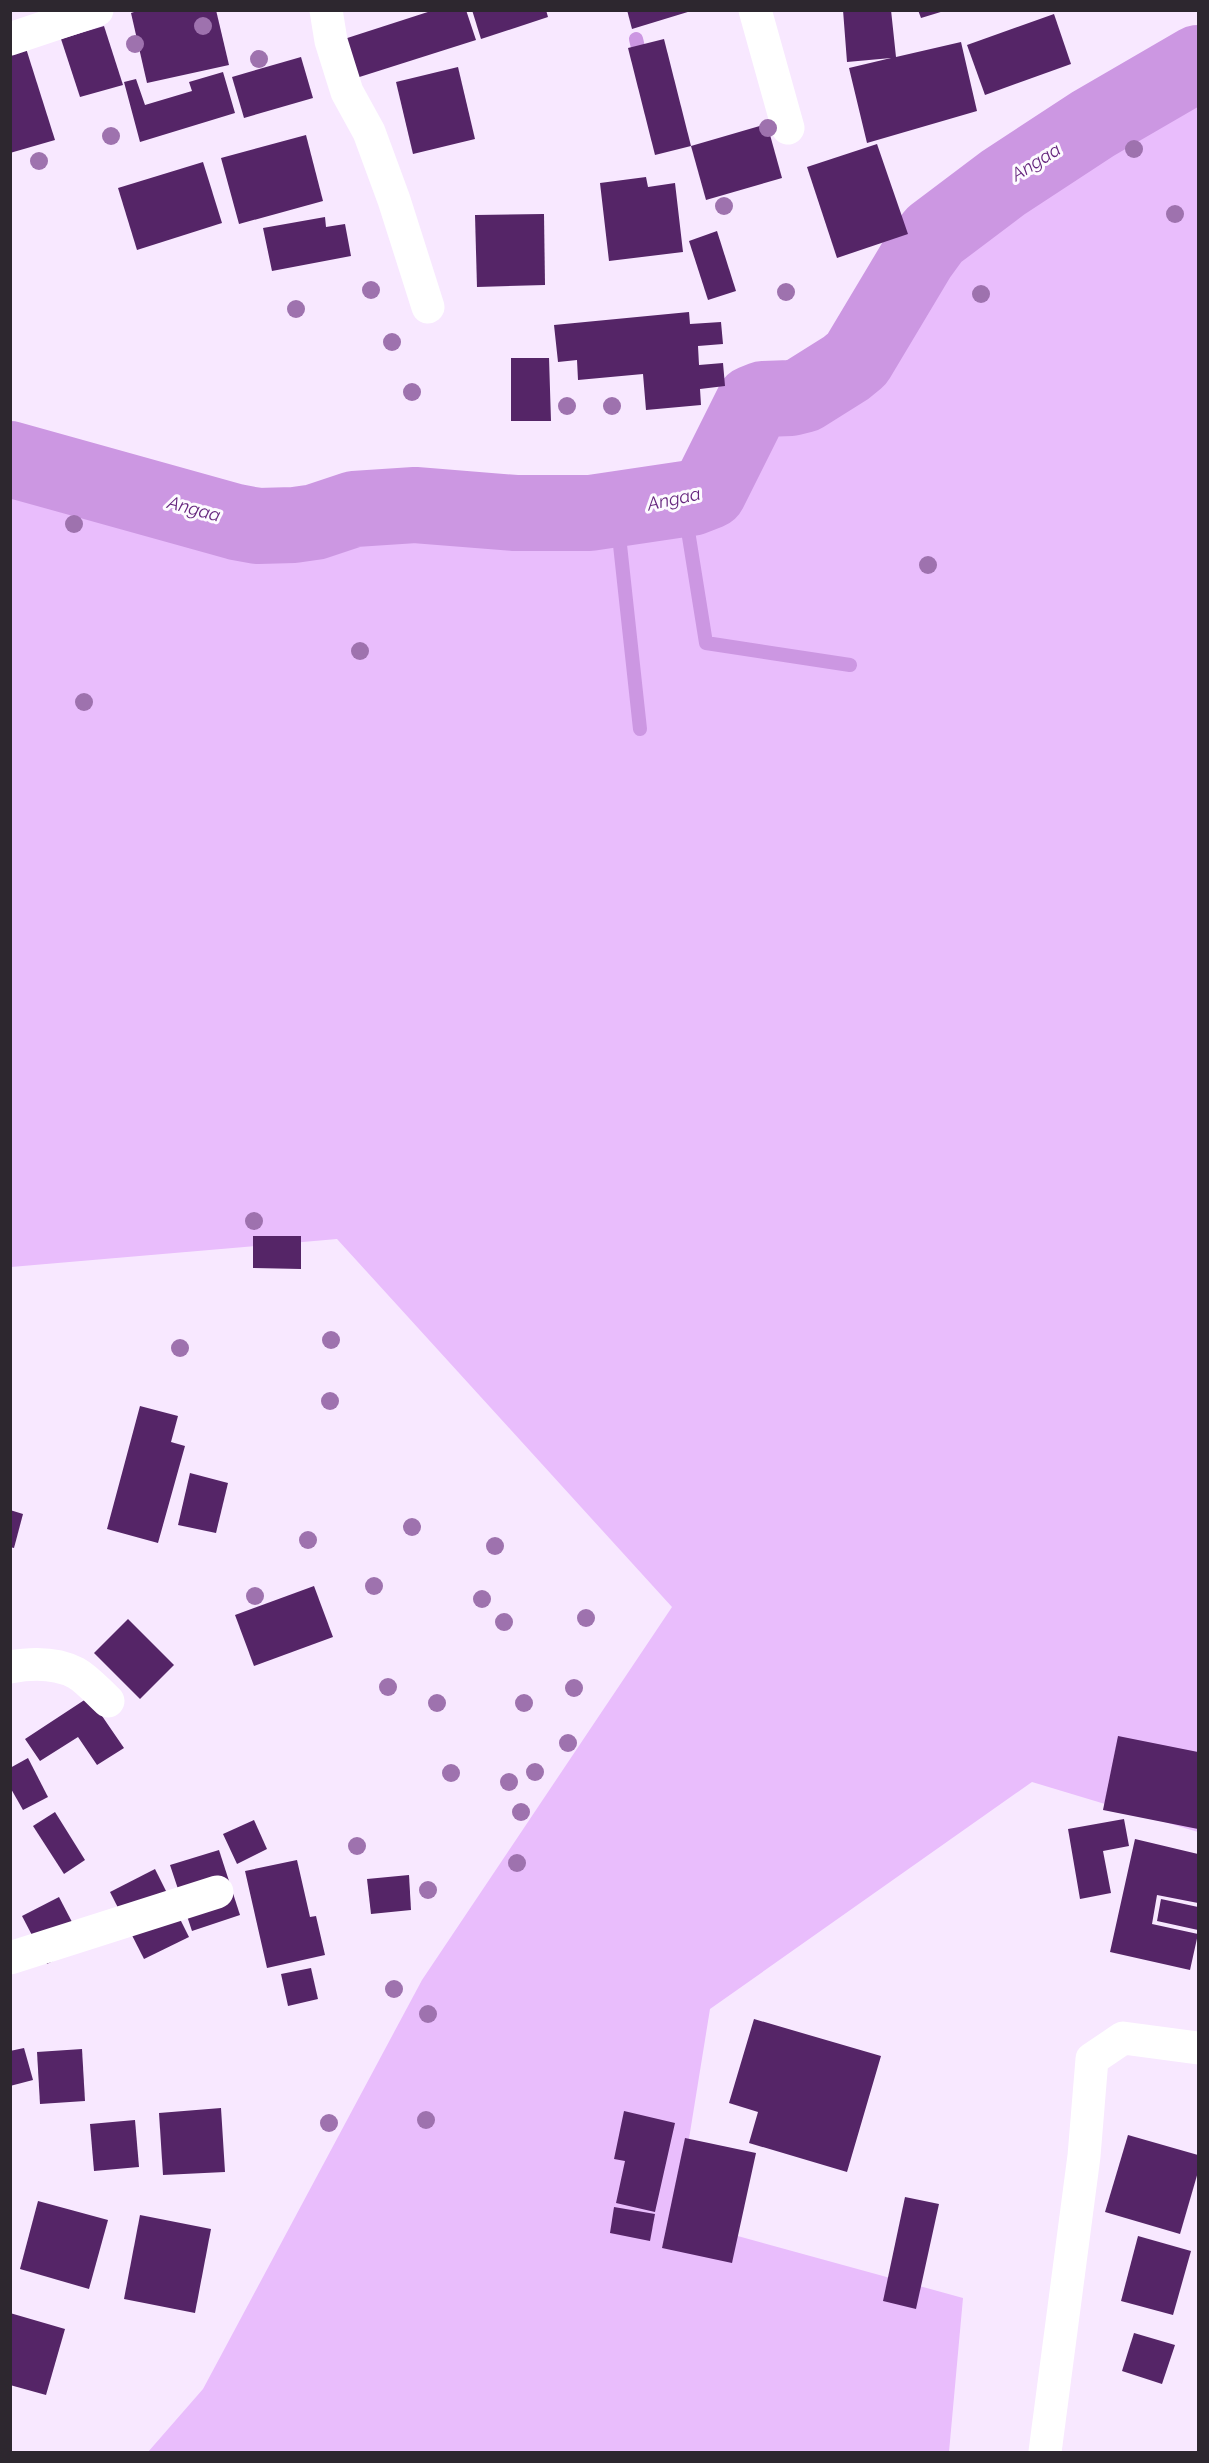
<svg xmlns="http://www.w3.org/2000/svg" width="1209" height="2463" font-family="Raleway,sans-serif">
  <rect width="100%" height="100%" fill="#f8e8ff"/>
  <polygon fill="#e9bdfc" points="1198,63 1198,1832 1032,1782 710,2009 676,2219 963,2298 949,2452 148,2452 203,2389 422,1980 672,1607 337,1239 11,1267 11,459 236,522 258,526 294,525 315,522 354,509 415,505 515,513 590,513 691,498 709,491 753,403 763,399 791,398 803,395 846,368 857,359 918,257 934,235 1003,183 1093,124"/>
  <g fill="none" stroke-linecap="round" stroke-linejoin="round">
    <g stroke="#cc97e2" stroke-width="14">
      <polyline points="636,39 642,64"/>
      <polyline points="689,537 706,643 850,665"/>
      <polyline points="620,545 640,729"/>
    </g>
    <polyline stroke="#cc97e2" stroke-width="76" points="10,459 236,522 258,526 294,525 315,522 354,509 415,505 515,513 590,513 691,498 709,491 753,403 763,399 791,398 803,395 846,368 857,359 918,257 934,235 1003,183 1093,124 1198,63"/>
  </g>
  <g fill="#552567">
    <polygon points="140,10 216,10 229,65 147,83 131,13"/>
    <polygon points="434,10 466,10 476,40 350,80 338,41"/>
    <polygon points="472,10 546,10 548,17 481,39"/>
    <polygon points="627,10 691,10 691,11 632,29"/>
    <polygon points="843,10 891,10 896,57 961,42 977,111 867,143 849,68 891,58 847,62"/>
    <polygon points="918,10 944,10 944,11 921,18"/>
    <polygon points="1054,14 1071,64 985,95 967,45"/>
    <polygon points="104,26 123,85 80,97 61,39"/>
    <polygon points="664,39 691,146 655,155 628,48"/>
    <polygon points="24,42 55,140 10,153 10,46"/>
    <polygon points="301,57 313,98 244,118 232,77"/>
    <polygon points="458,67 475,139 413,154 396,82"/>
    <polygon points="223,72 235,113 140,142 124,82 136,79 145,105 192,91 189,82"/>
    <polygon points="767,124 782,178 706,200 691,146"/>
    <polygon points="306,135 323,201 239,224 221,158"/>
    <polygon points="877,144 908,234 837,258 807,167"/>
    <polygon points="203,162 222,223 137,250 118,188"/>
    <polygon points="646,177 648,187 675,183 683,252 609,261 600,183"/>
    <polygon points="544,214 545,285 477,287 475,215"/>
    <polygon points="325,217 326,227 345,224 351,256 272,271 263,228"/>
    <polygon points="717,231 736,291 708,300 689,241"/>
    <polygon points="689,312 690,324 721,322 723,344 698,346 699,365 723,363 725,386 700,389 701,405 646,410 643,374 578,380 577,360 558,362 554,325"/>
    <polygon points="511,358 549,358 551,421 511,421"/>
    <polygon points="253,1236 301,1236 301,1269 253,1268"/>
    <polygon points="140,1406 178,1416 171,1442 185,1446 158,1543 107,1529"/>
    <polygon points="190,1473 228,1483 216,1533 178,1525"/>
    <polygon points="10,1510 23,1514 14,1548 10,1547"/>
    <polygon points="314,1586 333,1637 254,1666 235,1615"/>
    <polygon points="128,1619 174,1665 140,1699 94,1653"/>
    <polygon points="89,1697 124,1748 97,1765 78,1737 40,1761 25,1739"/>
    <polygon points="1118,1736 1198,1752 1198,1829 1103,1810"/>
    <polygon points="28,1758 48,1797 23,1810 10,1787 10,1768"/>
    <polygon points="55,1812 85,1860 64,1874 33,1826"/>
    <polygon points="1124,1819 1129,1846 1103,1851 1111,1893 1080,1899 1068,1829"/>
    <polygon points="254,1820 267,1849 237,1864 223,1834"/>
    <polygon points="1135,1839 1198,1854 1198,1903 1157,1895 1152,1924 1198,1934 1190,1970 1110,1952"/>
    <polygon points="219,1850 240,1915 192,1931 170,1865"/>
    <polygon points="297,1860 310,1917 316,1916 325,1955 267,1968 245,1871"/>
    <polygon points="155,1869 189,1937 144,1959 110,1892"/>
    <polygon points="409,1875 411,1910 371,1914 367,1879"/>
    <polygon points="59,1897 84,1945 47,1964 22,1916"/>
    <polygon points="1161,1899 1198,1907 1198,1930 1157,1921"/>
    <polygon points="311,1968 318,1999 288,2006 281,1974"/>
    <polygon points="754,2019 881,2056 847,2172 749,2143 758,2112 729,2103"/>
    <polygon points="24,2048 33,2080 10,2086 10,2051"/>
    <polygon points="82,2049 85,2101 40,2104 37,2052"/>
    <polygon points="221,2108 225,2172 163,2175 159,2113"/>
    <polygon points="624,2111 675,2123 655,2212 616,2203 625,2161 614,2159"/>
    <polygon points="135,2120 139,2167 94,2171 90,2124"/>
    <polygon points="1128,2135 1198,2155 1198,2172 1180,2234 1105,2212"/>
    <polygon points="685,2138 756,2153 732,2263 662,2248"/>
    <polygon points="905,2197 939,2204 916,2309 883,2301"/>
    <polygon points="38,2201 108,2220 89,2289 20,2269"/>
    <polygon points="614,2207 655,2214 650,2241 610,2233"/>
    <polygon points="140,2215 211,2229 195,2313 124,2299"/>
    <polygon points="1138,2236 1191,2251 1173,2315 1121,2301"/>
    <polygon points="10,2313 65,2329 46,2395 10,2385"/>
    <polygon points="1134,2333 1175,2345 1162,2384 1122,2371"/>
  </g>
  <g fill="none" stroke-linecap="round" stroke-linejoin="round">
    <g stroke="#fff" stroke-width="33">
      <polyline points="326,10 331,41 347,92 369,132 394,200 428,307"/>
      <polyline points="755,10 788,128"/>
      <polyline points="10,39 97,10"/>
      <path d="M10 1667C32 1663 55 1662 76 1673 87 1679 98 1692 108 1701"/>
      <polyline points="10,1958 217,1892"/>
      <polyline points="1045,2452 1084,2156 1092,2059 1123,2038 1198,2048"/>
    </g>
  </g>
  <g fill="#9e72ae">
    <circle cx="203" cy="26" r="9"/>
    <circle cx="135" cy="44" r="9"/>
    <circle cx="259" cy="59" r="9"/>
    <circle cx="768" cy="128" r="9"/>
    <circle cx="111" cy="136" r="9"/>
    <circle cx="1134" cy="149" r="9"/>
    <circle cx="39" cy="161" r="9"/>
    <circle cx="724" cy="206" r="9"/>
    <circle cx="1175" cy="214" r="9"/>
    <circle cx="371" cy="290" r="9"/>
    <circle cx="786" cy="292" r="9"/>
    <circle cx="981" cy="294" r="9"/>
    <circle cx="296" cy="309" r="9"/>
    <circle cx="392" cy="342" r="9"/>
    <circle cx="412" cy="392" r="9"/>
    <circle cx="567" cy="406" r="9"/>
    <circle cx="612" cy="406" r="9"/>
    <circle cx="74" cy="524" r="9"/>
    <circle cx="928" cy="565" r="9"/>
    <circle cx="360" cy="651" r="9"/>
    <circle cx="84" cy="702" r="9"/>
    <circle cx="254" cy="1221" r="9"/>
    <circle cx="331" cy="1340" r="9"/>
    <circle cx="180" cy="1348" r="9"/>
    <circle cx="330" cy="1401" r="9"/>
    <circle cx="412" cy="1527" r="9"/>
    <circle cx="308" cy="1540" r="9"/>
    <circle cx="495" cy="1546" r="9"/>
    <circle cx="374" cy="1586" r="9"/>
    <circle cx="255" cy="1596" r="9"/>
    <circle cx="482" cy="1599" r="9"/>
    <circle cx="586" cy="1618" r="9"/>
    <circle cx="504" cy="1622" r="9"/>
    <circle cx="388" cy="1687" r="9"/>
    <circle cx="574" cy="1688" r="9"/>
    <circle cx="437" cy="1703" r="9"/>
    <circle cx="524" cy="1703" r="9"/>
    <circle cx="568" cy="1743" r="9"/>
    <circle cx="535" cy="1772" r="9"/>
    <circle cx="451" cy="1773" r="9"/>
    <circle cx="509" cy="1782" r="9"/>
    <circle cx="521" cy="1812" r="9"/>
    <circle cx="357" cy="1846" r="9"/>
    <circle cx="517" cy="1863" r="9"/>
    <circle cx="428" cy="1890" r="9"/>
    <circle cx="394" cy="1989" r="9"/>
    <circle cx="428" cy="2014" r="9"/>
    <circle cx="426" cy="2120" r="9"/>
    <circle cx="329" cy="2123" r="9"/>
  </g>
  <g text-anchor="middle" stroke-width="6" stroke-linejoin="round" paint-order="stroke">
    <g font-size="18" font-style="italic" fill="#65257d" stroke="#fdfaff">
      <text transform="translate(1036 162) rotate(-32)" y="6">Angaa</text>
      <text transform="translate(674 499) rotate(-12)" y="6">Angaa</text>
      <text transform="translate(194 509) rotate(15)" y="6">Angaa</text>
    </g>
  </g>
  <rect width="1209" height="2463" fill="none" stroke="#2d272f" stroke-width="24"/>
</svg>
